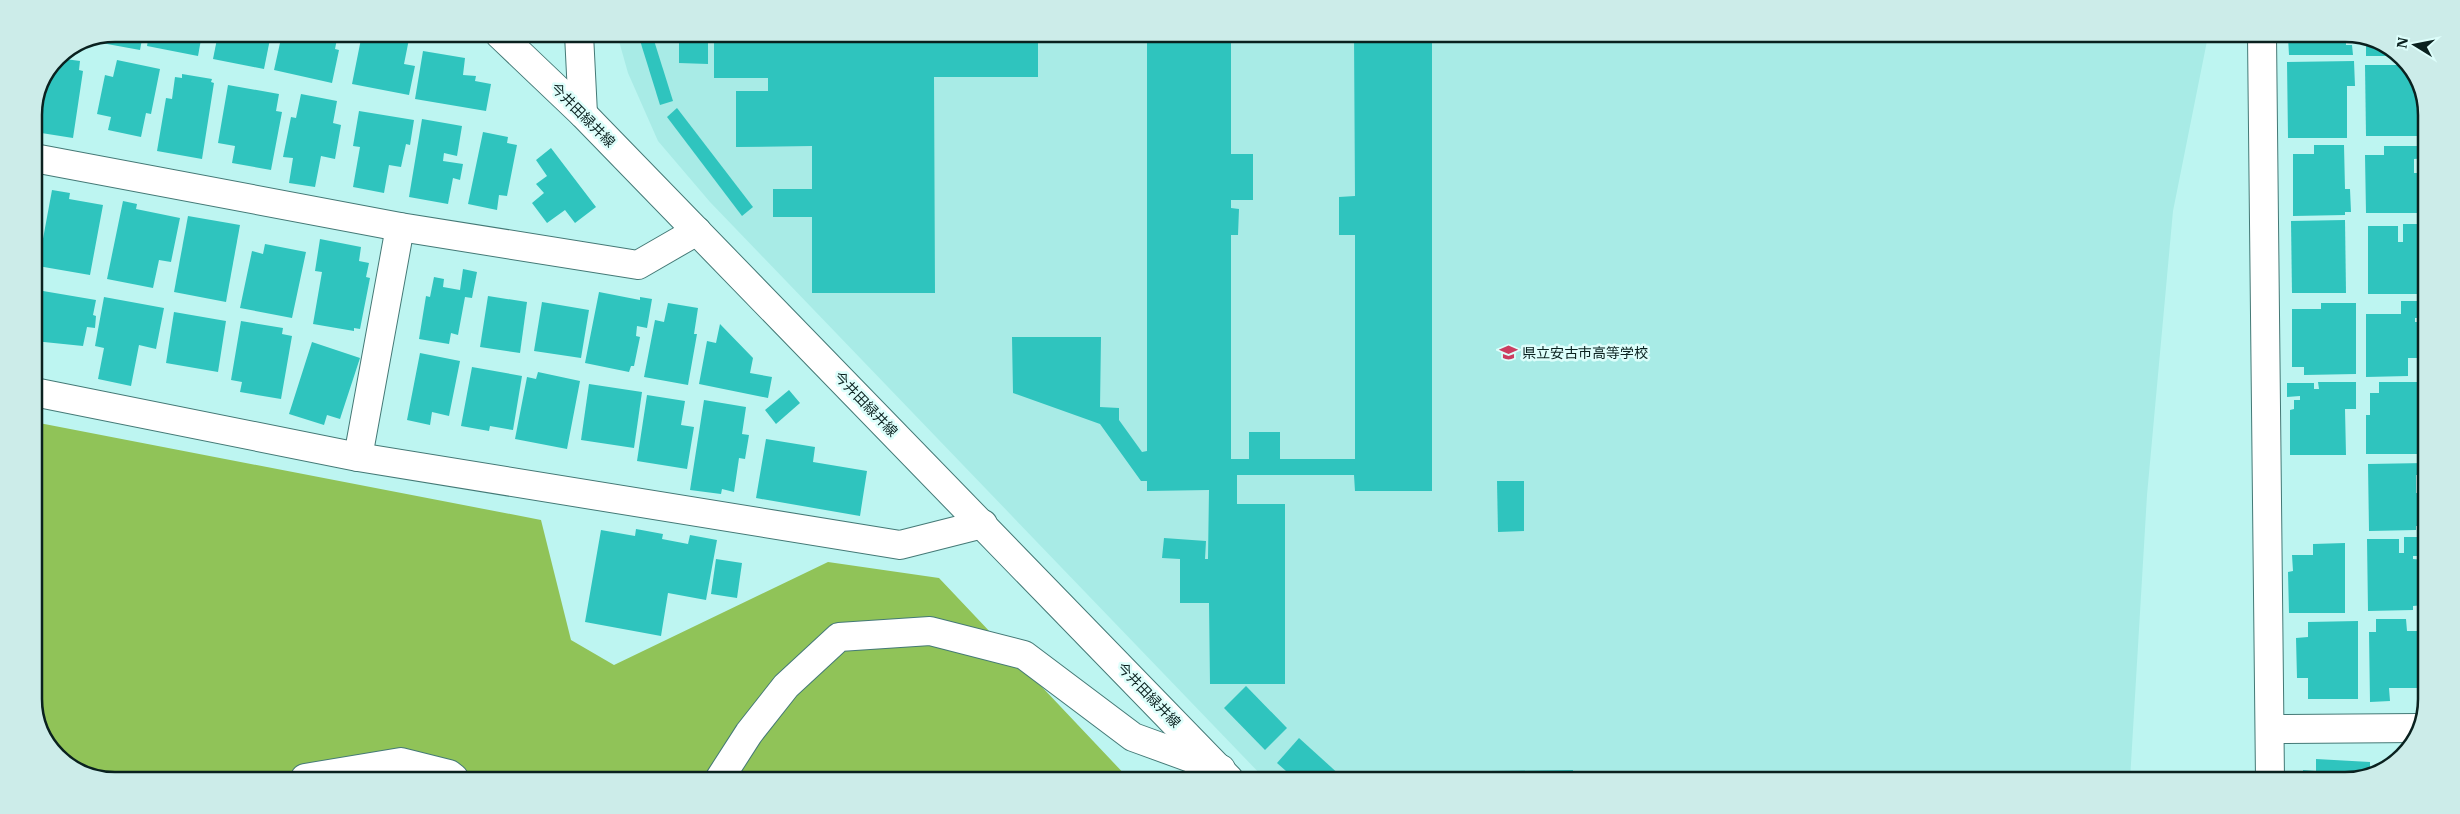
<svg xmlns="http://www.w3.org/2000/svg" width="2460" height="814" font-family="'IBM Plex Serif','Noto Sans JP',serif">
  <rect width="100%" height="100%" fill="#bdf5f1"/>
  <polygon fill="#a8ebe6" points="617,34 2208,36 2173,211 2147,495 2130,780 1265,779 710,202 658,141 628,73"/>
  <polygon fill="#90c358" points="34,422 541,520 571,640 614,665 828,562 939,578 1129,779 94,777 51,749 34,704"/>
  <g fill="#2fc4be">
    <polygon points="115,34 143,34 140,50 96,42"/>
    <polygon points="149,34 202,34 198,56 147,46"/>
    <polygon points="218,34 271,34 264,69 213,59"/>
    <polygon points="282,34 338,34 335,49 339,50 332,83 274,70"/>
    <polygon points="362,34 410,34 404,64 415,66 409,95 352,84"/>
    <polygon points="638,34 652,34 673,101 660,105"/>
    <polygon points="679,34 708,35 708,64 679,63"/>
    <polygon points="714,35 1038,35 1038,77 934,77 935,293 812,293 812,217 773,217 773,189 812,189 812,146 736,147 736,91 768,91 768,78 714,78"/>
    <polygon points="1147,35 1231,35 1231,154 1253,154 1253,200 1231,200 1231,208 1239,209 1238,235 1231,235 1231,459 1249,459 1249,432 1280,432 1280,459 1355,459 1355,235 1339,235 1339,197 1355,196 1354,35 1432,35 1432,491 1355,491 1354,475 1237,475 1237,504 1285,504 1285,684 1210,684 1209,603 1180,603 1180,559 1162,558 1164,538 1206,541 1205,559 1208,559 1209,490 1147,491 1147,481 1141,481 1100,424 1013,393 1012,337 1101,337 1100,407 1119,408 1119,420 1142,452 1147,451"/>
    <polygon points="2288,37 2346,37 2346,45 2352,45 2353,55 2289,55"/>
    <polygon points="2366,37 2397,56 2366,56"/>
    <polygon points="423,51 465,58 463,75 476,76 475,81 491,84 486,111 415,99"/>
    <polygon points="58,58 80,61 79,70 83,71 73,138 35,132 37,106"/>
    <polygon points="117,60 160,69 151,114 146,113 141,137 108,130 111,117 97,114 105,75 113,77"/>
    <polygon points="2354,61 2355,86 2347,86 2347,138 2288,138 2287,62"/>
    <polygon points="2365,65 2408,65 2421,97 2421,136 2366,136"/>
    <polygon points="182,74 212,79 211,82 214,83 202,159 157,151 166,98 172,99 175,77 182,78"/>
    <polygon points="228,85 279,94 276,111 282,112 271,170 232,163 235,146 218,143"/>
    <polygon points="301,94 337,101 333,123 341,125 335,159 321,156 315,187 289,183 293,158 283,157 291,117 296,118"/>
    <polygon points="677,108 753,207 742,216 667,117"/>
    <polygon points="359,111 414,120 410,145 406,144 401,167 389,165 384,193 353,187 360,147 353,146"/>
    <polygon points="422,119 462,126 457,156 444,153 443,161 463,164 460,180 453,178 448,204 409,197"/>
    <polygon points="483,132 508,137 507,143 517,145 507,196 499,195 497,210 468,204"/>
    <polygon points="2314,145 2344,145 2345,189 2350,189 2351,212 2345,212 2345,215 2293,216 2293,154 2314,154"/>
    <polygon points="2384,146 2426,146 2426,158 2414,159 2414,173 2425,173 2425,209 2418,210 2418,213 2366,213 2365,155 2384,155"/>
    <polygon points="551,148 596,207 575,223 565,210 547,223 532,203 544,193 536,184 547,176 536,160"/>
    <polygon points="52,190 70,193 69,199 103,205 90,275 38,266"/>
    <polygon points="34,191 39,192 35,217 34,217"/>
    <polygon points="123,201 137,204 136,209 180,218 171,262 159,260 153,288 107,279"/>
    <polygon points="188,216 240,225 226,302 174,292"/>
    <polygon points="2345,220 2346,293 2292,293 2291,221"/>
    <polygon points="2403,224 2426,224 2425,294 2368,294 2368,226 2398,226 2398,242 2403,242"/>
    <polygon points="320,239 361,247 359,261 369,263 366,277 370,278 360,329 354,328 354,331 313,324 322,272 315,271"/>
    <polygon points="265,244 306,252 292,318 240,308 252,251 263,254"/>
    <polygon points="463,269 477,272 472,298 465,297 458,335 451,333 449,344 419,339 426,296 430,297 434,277 444,279 443,287 460,290"/>
    <polygon points="43,291 96,300 93,315 96,316 95,328 87,327 83,346 34,341 34,325 39,295 43,296"/>
    <polygon points="599,292 640,300 640,297 652,299 647,328 637,326 636,336 640,337 634,366 631,366 629,372 585,363"/>
    <polygon points="488,296 527,302 520,353 480,347"/>
    <polygon points="104,297 164,308 156,349 139,345 131,386 98,379 104,348 95,346"/>
    <polygon points="2401,301 2425,301 2425,318 2415,318 2415,322 2421,322 2421,358 2408,358 2408,376 2366,377 2366,314 2401,314"/>
    <polygon points="542,302 589,310 581,358 534,351"/>
    <polygon points="668,303 698,308 694,334 697,334 688,385 644,377 655,320 664,322"/>
    <polygon points="2321,303 2356,303 2356,374 2304,375 2304,367 2292,367 2292,309 2321,309"/>
    <polygon points="174,312 226,321 218,372 166,363"/>
    <polygon points="241,321 283,328 282,334 292,336 281,399 240,392 242,382 231,380"/>
    <polygon points="720,324 753,358 750,373 772,377 768,398 699,384 707,341 716,343"/>
    <polygon points="312,342 360,358 340,419 327,415 324,425 289,414"/>
    <polygon points="420,353 460,361 449,416 432,412 430,425 407,420"/>
    <polygon points="472,367 522,376 513,430 490,426 489,431 461,426"/>
    <polygon points="538,372 580,381 567,449 515,439 527,377 536,379"/>
    <polygon points="2318,382 2356,382 2356,409 2345,409 2346,455 2290,455 2290,410 2294,409 2294,400 2300,400 2300,396 2287,397 2287,383 2314,383 2314,389 2319,389"/>
    <polygon points="2379,382 2425,382 2425,454 2366,454 2366,415 2370,415 2370,393 2379,393"/>
    <polygon points="589,384 642,392 634,448 581,440"/>
    <polygon points="789,390 800,403 776,424 765,410"/>
    <polygon points="647,395 685,401 681,425 694,427 687,469 637,461"/>
    <polygon points="704,400 746,407 742,434 749,435 745,459 739,458 734,492 722,489 721,494 690,490"/>
    <polygon points="766,439 815,447 813,462 867,471 860,516 756,498"/>
    <polygon points="2425,463 2424,475 2416,475 2416,493 2423,493 2423,526 2416,526 2416,530 2369,531 2368,464"/>
    <polygon points="1497,481 1524,481 1524,531 1498,532"/>
    <polygon points="636,529 663,534 662,539 688,544 690,535 717,540 706,600 668,593 661,636 585,622 601,530 635,536"/>
    <polygon points="2404,537 2424,537 2424,556 2413,556 2413,559 2424,560 2424,605 2413,606 2413,610 2368,611 2367,539 2399,539 2399,553 2404,553"/>
    <polygon points="2345,543 2345,613 2289,613 2288,572 2293,571 2292,555 2313,555 2313,544"/>
    <polygon points="716,559 742,563 737,598 711,594"/>
    <polygon points="2376,619 2406,619 2407,631 2417,631 2418,648 2423,648 2424,683 2418,683 2417,688 2389,688 2390,701 2370,702 2369,632 2376,632"/>
    <polygon points="2358,621 2358,699 2308,699 2308,678 2297,678 2296,638 2308,637 2308,622"/>
    <polygon points="1246,686 1287,728 1265,750 1224,708"/>
    <polygon points="1299,738 1342,777 1340,779 1295,779 1277,763"/>
    <polygon points="2316,759 2370,762 2370,772 2345,780 2303,780 2303,770 2316,771"/>
    <polygon points="1573,770 1573,779 1344,779 1344,773"/>
  </g>
  <g fill="none" stroke-linecap="round" stroke-linejoin="round">
    <defs>
      <g id="minor">
        <polyline points="579,34 583,114"/>
        <polyline points="2262,36 2270,780"/>
        <polyline points="34,158 400,227 638,265 697,231"/>
        <polyline points="34,392 358,457 900,545 983,524"/>
        <polyline points="358,457 400,227"/>
        <polyline points="2270,729 2418,728"/>
        <polyline points="305,778 401,762 449,774 454,778"/>
        <polyline points="720,778 749,733 786,686 839,637 930,631 1024,655 1133,737 1221,769"/>
      </g>
      <polyline id="secondary" points="499,34 583,114 1229,779"/>
    </defs>
    <use href="#minor" stroke="#447976" stroke-width="30"/>
    <use href="#secondary" stroke="#447976" stroke-width="30"/>
    <use href="#minor" stroke="#fff" stroke-width="28"/>
    <use href="#secondary" stroke="#fff" stroke-width="28"/>
  </g>
  <defs>
    <symbol id="school-bare" viewBox="-9 -9 18 18"><path d="M0-5L7-2L0 1L-7-2ZM-4 1L0 2.5L4 1V4Q0 6-4 4Z" fill="#cc3d60" stroke="#ddfefb" stroke-width="2.5" paint-order="stroke"/></symbol>
  </defs>
  <g fill-rule="evenodd">
    <use href="#school-bare" x="1496" y="340" width="25" height="25"/>
  </g>
  <g text-anchor="middle" stroke-width="5" stroke-linejoin="round" paint-order="stroke">
    <g font-size="14" fill="#0a211f" stroke="#ddfefb">
      <text transform="translate(583 115) rotate(45)" y="5">今井田緑井線</text>
      <text transform="translate(866 404) rotate(46)" y="5">今井田緑井線</text>
      <text transform="translate(1149 695) rotate(46)" y="5">今井田緑井線</text>
    </g>
    <g font-size="14" fill="#0a211f" stroke="#ddfefb" text-anchor="start">
      <text x="1522" y="358">県立安古市高等学校</text>
    </g>
  </g>
  <path d="M0 0H2460V814H0ZM115 42H2345A73 73 0 0 1 2418 115V699A73 73 0 0 1 2345 772H115A73 73 0 0 1 42 699V115A73 73 0 0 1 115 42Z" fill="#ccece9" fill-rule="evenodd"/>
  <path fill="none" stroke="#0a211f" stroke-width="2.5" d="M115 42H2345A73 73 0 0 1 2418 115V699A73 73 0 0 1 2345 772H115A73 73 0 0 1 42 699V115A73 73 0 0 1 115 42Z"/>
  <g transform="translate(2415 45) rotate(280)" stroke="#ddfefb" stroke-width="4" paint-order="stroke">
  <path d="M0-4L9 19L0 12L-9 19Z" fill="#0a211f"/>
  <text y="-8" font-size="14" font-weight="bold" text-anchor="middle" fill="#0a211f">N</text>
  </g>
</svg>
